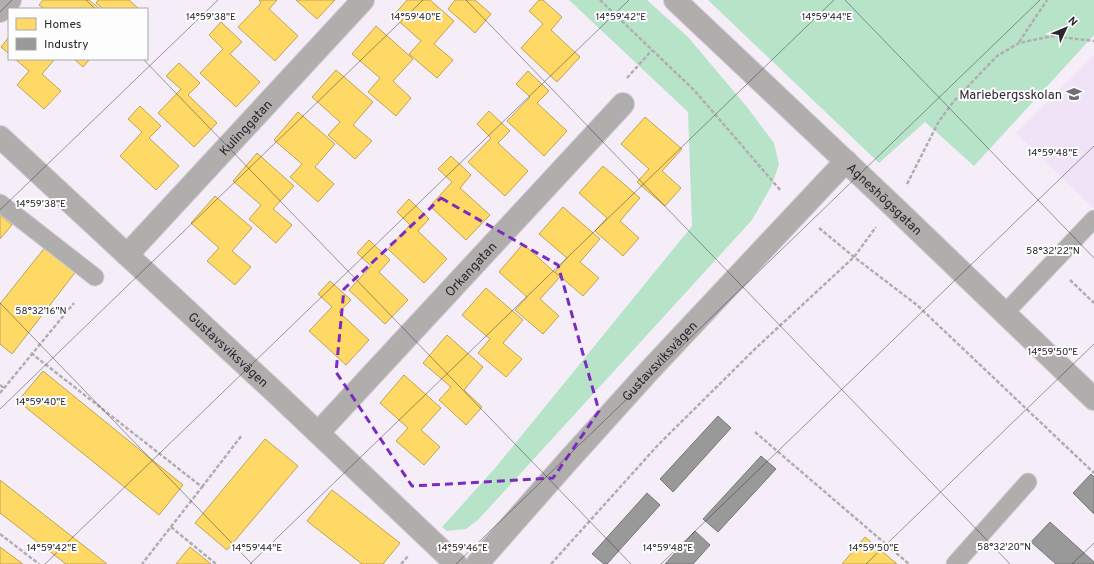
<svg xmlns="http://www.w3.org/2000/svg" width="1094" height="564" font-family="Overpass,sans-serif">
  <rect width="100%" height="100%" fill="#f5eef8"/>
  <polygon fill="#f1e3f7" points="1094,55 1094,209 1016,133"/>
  <g fill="#b7e4c9">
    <polygon points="569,0 647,0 688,37 747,107 774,143 779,164 772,185 752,220 478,520 466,529 447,531 442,527 496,467 692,226 688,112"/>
    <polygon points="708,0 1094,0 1094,35 974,166 925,122 879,163"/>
  </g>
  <g fill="#ffd966" stroke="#c0a355">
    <polygon points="43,0 89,0 100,9 44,9 39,5"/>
    <polygon points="98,0 129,0 139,9 103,9 96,3"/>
    <polygon points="259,0 277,0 269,9 298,36 275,61 238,27 261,3"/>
    <polygon points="296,0 335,0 317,19"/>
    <polygon points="407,0 430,0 454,21 434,44 453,60 437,78 409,54 421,41 393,16"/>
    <polygon points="455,0 475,0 491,14 475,33 448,9"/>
    <polygon points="539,0 543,0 562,17 551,30 580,57 557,82 521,48 543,24 529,11"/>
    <polygon points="221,22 242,42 230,54 260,82 236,107 200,73 223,49 209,35"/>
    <polygon points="376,26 413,59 393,81 411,98 396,116 368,92 380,78 352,54"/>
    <polygon points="9,37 9,54 1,47"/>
    <polygon points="15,59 55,59 42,74 61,91 44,109 17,85 29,71"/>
    <polygon points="74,59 90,59 83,67"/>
    <polygon points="179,63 200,83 188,95 217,123 194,147 158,113 181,89 166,76"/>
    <polygon points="336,70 373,102 353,125 372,141 355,159 328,135 340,122 312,97"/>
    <polygon points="528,71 549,91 537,103 567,131 544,156 507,121 530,97 516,84"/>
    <polygon points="140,106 161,126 149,138 179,166 156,190 120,156 142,132 128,119"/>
    <polygon points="489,111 510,131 498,143 528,171 505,196 468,162 491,138 477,124"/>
    <polygon points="298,112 335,144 315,167 334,184 318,202 290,177 302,164 274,140"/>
    <polygon points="645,117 682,149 662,171 681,188 665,206 637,182 649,169 621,144"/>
    <polygon points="257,153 294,186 273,209 292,225 276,243 249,219 261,205 233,181"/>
    <polygon points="451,156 471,175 460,188 490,215 466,240 430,206 452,182 438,169"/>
    <polygon points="603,166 640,198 620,221 639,238 623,256 595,231 607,218 579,193"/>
    <polygon points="215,196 252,228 232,251 251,267 235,285 207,261 219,248 191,223"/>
    <polygon points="409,199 429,219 418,231 447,259 424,283 388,249 410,225 397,212"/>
    <polygon points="563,207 600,239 580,262 599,278 583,296 555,272 567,258 539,234"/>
    <polygon points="0,215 12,225 0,239"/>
    <polygon points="369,240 390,260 379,272 408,300 385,324 349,290 371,266 357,253"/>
    <polygon points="523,244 560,277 540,299 559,316 543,334 515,310 527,297 499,272"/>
    <polygon points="46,246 77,270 12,354 0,344 0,304"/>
    <polygon points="330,281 351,300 339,312 369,340 346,365 309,331 332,307 318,294"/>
    <polygon points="486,288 523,320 503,343 522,359 506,377 478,353 490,339 462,315"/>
    <polygon points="447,335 483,367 464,390 482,407 466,425 439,400 451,387 423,363"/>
    <polygon points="43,371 183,485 159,515 18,401"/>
    <polygon points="404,375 441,408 421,430 440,447 424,465 396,441 408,428 380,403"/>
    <polygon points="265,439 298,466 227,550 195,523"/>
    <polygon points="0,480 107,564 66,564 0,513"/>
    <polygon points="332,490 400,543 383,564 362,564 307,521"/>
    <polygon points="865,537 897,564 842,564"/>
    <polygon points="0,547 23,564 0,564"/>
    <polygon points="190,547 211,564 176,564"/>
  </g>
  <g fill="#999" stroke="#787679">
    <polygon points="718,416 731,428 673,492 660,479"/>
    <polygon points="761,456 776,469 718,532 703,519"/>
    <polygon points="1091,474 1094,477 1094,514 1073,493"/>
    <polygon points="647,493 660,505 607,564 604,564 592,554"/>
    <polygon points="1050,522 1094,562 1094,564 1056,564 1031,542"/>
    <polygon points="695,531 710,545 693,564 665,564"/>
  </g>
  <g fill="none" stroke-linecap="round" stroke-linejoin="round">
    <defs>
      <g id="service">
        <polyline points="0,203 95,277"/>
        <polyline points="1005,313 1094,219"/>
        <polyline points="955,564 1028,482"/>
      </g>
      <g id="minor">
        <polyline points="0,11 10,0"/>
        <path id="s1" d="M0 137 277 394 456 564"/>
        <path id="s2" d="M127 255 363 0"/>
        <path id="s3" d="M318 433 623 104"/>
        <path id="s4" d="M477 564 566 463 649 371 846 161"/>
      </g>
      <g id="tertiary">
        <path id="s5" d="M675 0 893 206 1094 399"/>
      </g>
    </defs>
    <use href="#service" stroke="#d0cbd3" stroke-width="19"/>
    <use href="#minor" stroke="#d0cbd3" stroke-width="24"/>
    <use href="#tertiary" stroke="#d0cbd3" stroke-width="24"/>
    <g stroke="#b2adb1" stroke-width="2.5" stroke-dasharray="4 2" stroke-linecap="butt">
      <polyline points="600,0 695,91 781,191"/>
      <polyline points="1019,42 1047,0"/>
      <polyline points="627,78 652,50"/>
      <polyline points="907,184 939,121 954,101 997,56 1019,43 1052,36 1094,41"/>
      <polyline points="819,228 854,257 917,305 1094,473"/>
      <polyline points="1070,280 1094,303"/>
      <polyline points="31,353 202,487 142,564"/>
      <polyline points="0,385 4,388"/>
      <polyline points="0,393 74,303"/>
      <polyline points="755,432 909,564"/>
      <polyline points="202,487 242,435"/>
      <polyline points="171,527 216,564"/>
      <polyline points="0,534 39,564"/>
      <polyline points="401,564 409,555"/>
      <polyline points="551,564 658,445 756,348 854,257 876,227"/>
    </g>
    <use href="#service" stroke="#b0adad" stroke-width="17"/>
    <use href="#minor" stroke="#b0adad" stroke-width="22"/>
    <use href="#tertiary" stroke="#b0adad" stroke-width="22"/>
  </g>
  <path fill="none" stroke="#7b2cbf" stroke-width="3" stroke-dasharray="8 5" stroke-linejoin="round" d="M441 198 558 265 599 411 553 478 412 486 336 372 344 289Z"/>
  <path fill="none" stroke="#2c262e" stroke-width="1" stroke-opacity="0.45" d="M86 0 95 9M466 0 1010 564M845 0 1094 258M0 12 12 0M143 59 631 564M0 210 218 0M0 303 252 564M0 409 423 0M45 564 629 0M250 564 834 0M456 564 1040 0M661 564 1094 146M866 564 1094 344M1072 564 1094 543"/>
  <defs>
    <symbol id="school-bare" viewBox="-9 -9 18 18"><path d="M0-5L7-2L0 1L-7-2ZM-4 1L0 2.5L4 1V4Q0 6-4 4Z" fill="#726c75" stroke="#fdfdfd" stroke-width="2.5" paint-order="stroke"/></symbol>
  </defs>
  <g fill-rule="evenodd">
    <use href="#school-bare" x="1063" y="83" width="22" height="22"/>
  </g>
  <g text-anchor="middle" stroke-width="4" stroke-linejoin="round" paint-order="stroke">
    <g font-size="13" fill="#2c262e" stroke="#fdfdfd" text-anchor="end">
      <text x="1062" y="99">Mariebergsskolan</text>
    </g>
    <g font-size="13" fill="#2c262e" stroke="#fdfdfd">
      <text dy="5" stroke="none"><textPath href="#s2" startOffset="174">Kulinggatan</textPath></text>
      <text dy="5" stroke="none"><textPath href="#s5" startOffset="289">Agneshögsgatan</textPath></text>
      <text dy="5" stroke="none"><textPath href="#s3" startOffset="224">Orkangatan</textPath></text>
      <text dy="5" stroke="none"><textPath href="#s1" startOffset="312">Gustavsviksvägen</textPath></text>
      <text dy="5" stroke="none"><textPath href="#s4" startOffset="273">Gustavsviksvägen</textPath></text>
    </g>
  </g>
  <g font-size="10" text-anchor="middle" fill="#2c262e" stroke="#fdfdfd" stroke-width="4" stroke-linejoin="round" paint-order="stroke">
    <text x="211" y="20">14°59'38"E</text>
    <text x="416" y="20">14°59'40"E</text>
    <text x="621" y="20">14°59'42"E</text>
    <text x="827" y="20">14°59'44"E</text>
    <text x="1053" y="156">14°59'48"E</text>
    <text x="41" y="207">14°59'38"E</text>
    <text x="1053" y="254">58°32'22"N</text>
    <text x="41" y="314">58°32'16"N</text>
    <text x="1053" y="355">14°59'50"E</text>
    <text x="41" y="405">14°59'40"E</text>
    <text x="1004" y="550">58°32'20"N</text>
    <text x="52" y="551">14°59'42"E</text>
    <text x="257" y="551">14°59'44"E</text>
    <text x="463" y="551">14°59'46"E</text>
    <text x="668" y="551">14°59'48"E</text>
    <text x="874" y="551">14°59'50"E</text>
  </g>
  <rect x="8" y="8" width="140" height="52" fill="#fdfdfd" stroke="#a9a7aa"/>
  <rect x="16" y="18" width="20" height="12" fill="#ffd966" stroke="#a9a7aa"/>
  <text x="44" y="28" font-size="12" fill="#2c262e">Homes</text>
  <rect x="16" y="38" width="20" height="12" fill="#999999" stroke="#a9a7aa"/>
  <text x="44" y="48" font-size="12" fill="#2c262e">Industry</text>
  <g transform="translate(1066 28) rotate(46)" stroke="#fdfdfd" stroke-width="3" paint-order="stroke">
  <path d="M0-3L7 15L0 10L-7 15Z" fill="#2c262e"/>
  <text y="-6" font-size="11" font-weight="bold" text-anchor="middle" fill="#2c262e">N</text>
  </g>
</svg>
